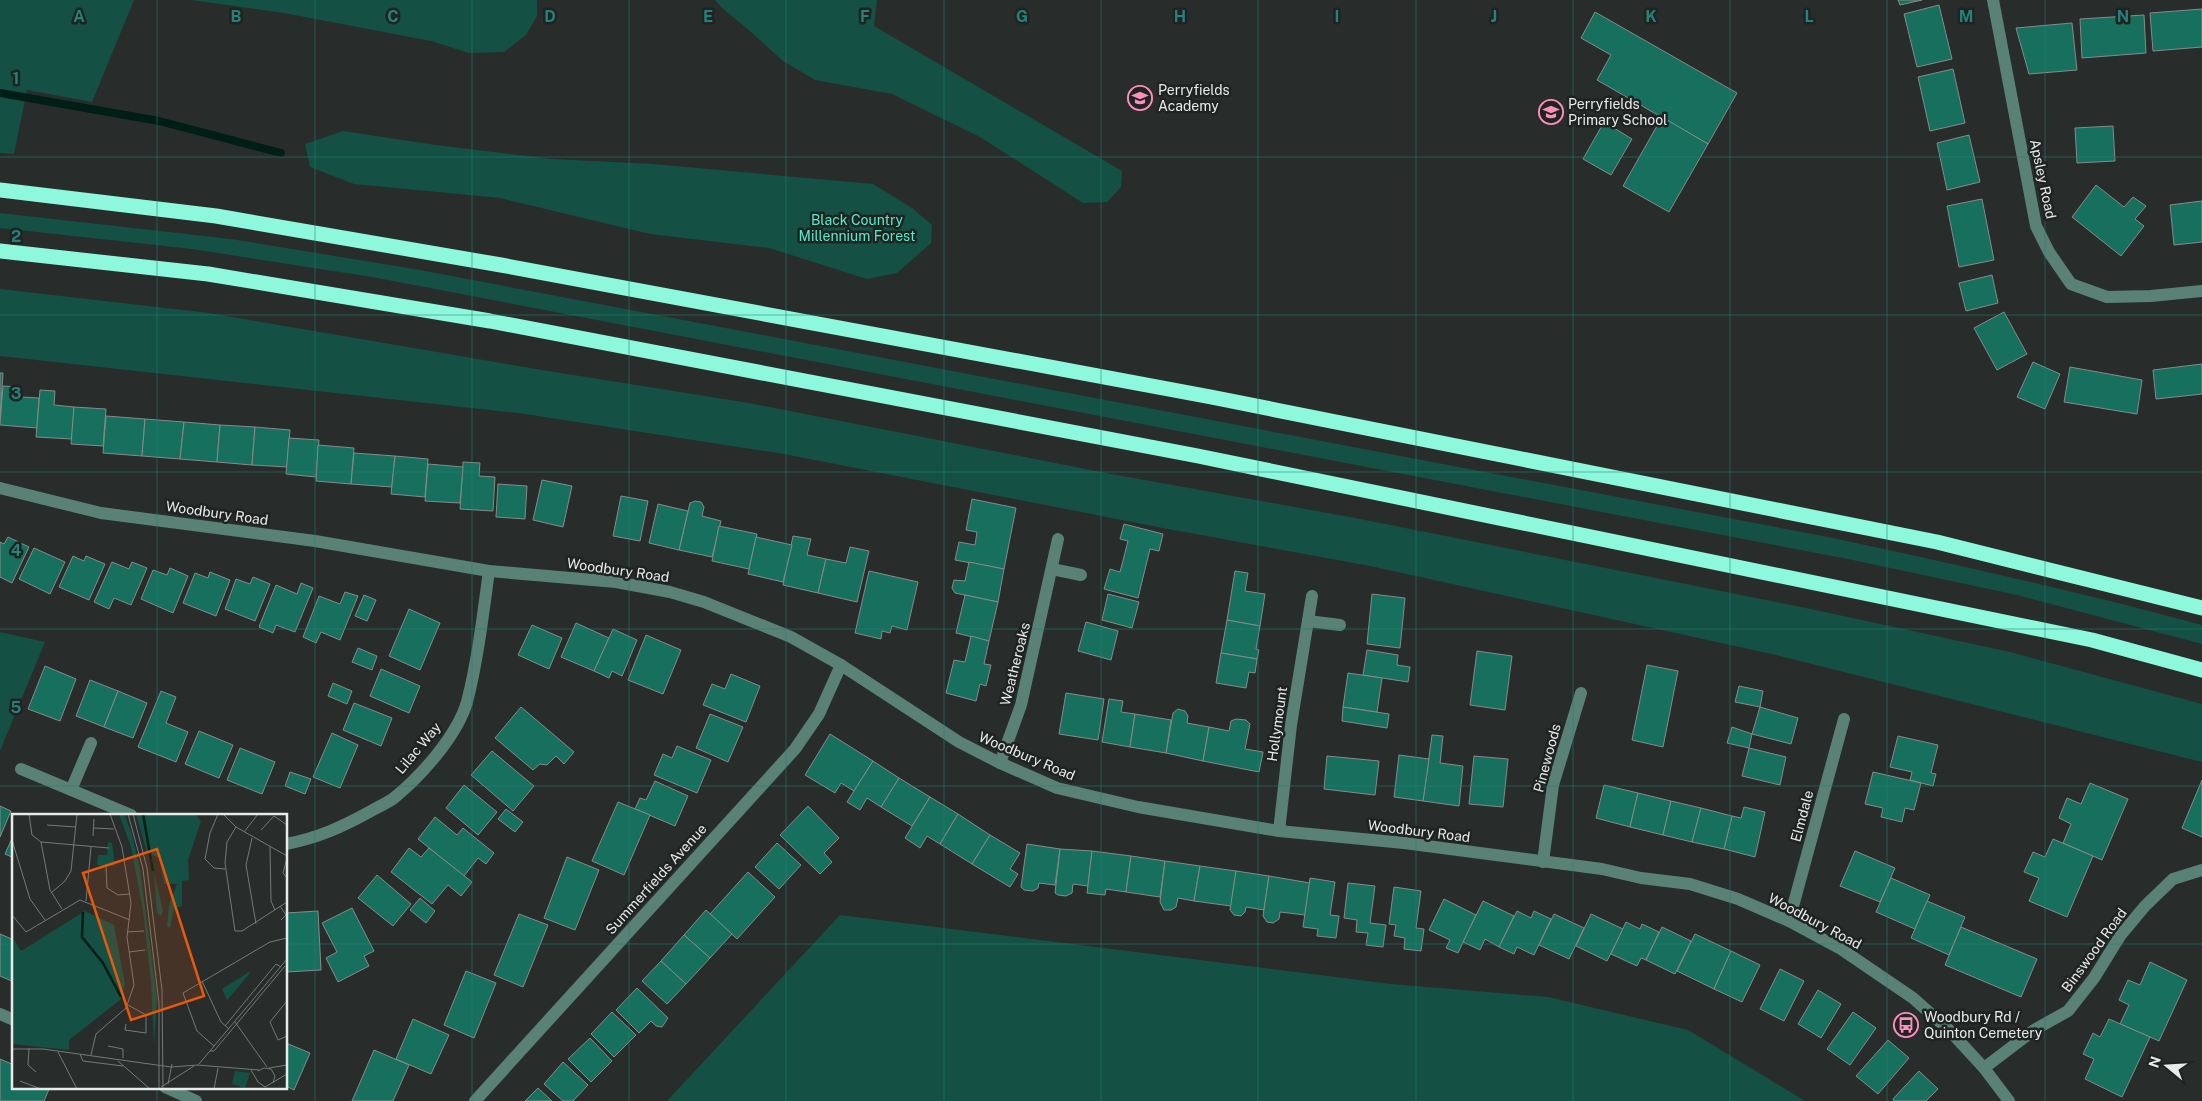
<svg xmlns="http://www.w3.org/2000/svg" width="2202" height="1101" font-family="'Public Sans',sans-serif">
  <rect width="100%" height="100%" fill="#282d2c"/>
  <g fill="#145043">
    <polygon points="0,0 134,0 92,102 27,90 14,154 0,153"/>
    <polygon points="191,0 537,0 537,16 526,35 504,52 469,53 431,41 284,13"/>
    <polygon points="715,0 877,0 874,26 1122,171 1121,187 1107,202 1083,203 980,137 892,94 815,80 783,61 751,32 721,7"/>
    <polygon points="343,131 436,145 552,159 653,164 873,184 912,208 932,225 931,243 897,273 867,279 769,248 650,234 500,198 354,184 310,167 305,144"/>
    <path d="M0 213 231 239 420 270 1823 536C1950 563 2076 591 2202 625V644L2017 595 1848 559 372 277 192 249 0 228Z"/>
    <polygon points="0,289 209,313 542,370 749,403 1106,473 1350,517 1806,608 2010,652 2202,704 2202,762 1776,655 1370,566 1168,529 784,454 525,414 0,356"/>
    <polygon points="0,632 45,642 0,751"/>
    <polygon points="840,915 1391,984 1548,997 1688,1030 1805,1101 667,1101"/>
  </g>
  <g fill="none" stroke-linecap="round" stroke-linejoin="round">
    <polyline stroke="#001e16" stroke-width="8" points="0,93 159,121 281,153"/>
  </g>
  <g fill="#16705d" stroke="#868b8a">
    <polygon points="1898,0 1922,0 1900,5"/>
    <polygon points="1939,5 1952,59 1917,67 1904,14"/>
    <polygon points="2202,9 2202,47 2153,51 2150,13"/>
    <polygon points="1595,12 1737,93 1708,144 1597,80 1611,55 1581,38"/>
    <polygon points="2144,15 2146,53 2082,58 2080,19"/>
    <polygon points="2072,23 2077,70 2029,74 2016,28"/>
    <polygon points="1953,69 1965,123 1930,131 1918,77"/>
    <polygon points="1662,117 1708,144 1669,212 1623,186"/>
    <polygon points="1604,122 1632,139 1611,175 1583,159"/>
    <polygon points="2113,126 2115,161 2077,163 2075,128"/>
    <polygon points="1969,135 1980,182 1947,190 1937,143"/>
    <polygon points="2096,185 2124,207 2133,197 2146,206 2135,219 2144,226 2121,256 2072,217"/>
    <polygon points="1982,199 1994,260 1959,267 1947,206"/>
    <polygon points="2202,201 2202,242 2174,245 2170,205"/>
    <polygon points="1992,275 1998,303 1966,311 1959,283"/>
    <polygon points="2004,312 2027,354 1997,370 1974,328"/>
    <polygon points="2033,362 2060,374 2045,409 2017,397"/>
    <polygon points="2202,364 2202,394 2156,399 2153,370"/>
    <polygon points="2070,367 2142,380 2137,414 2064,402"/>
    <polygon points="0,373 3,373 0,419"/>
    <polygon points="3,386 21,387 21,397 39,398 37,428 0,425"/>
    <polygon points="40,390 55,391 54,405 74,407 72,439 36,437"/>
    <polygon points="74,407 106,409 103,446 71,444"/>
    <polygon points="106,416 145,419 142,456 103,453"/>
    <polygon points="145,419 184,422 180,459 142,456"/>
    <polygon points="184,422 220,425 217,462 180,459"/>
    <polygon points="220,425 255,427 252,465 217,462"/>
    <polygon points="255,427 290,430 287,467 252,465"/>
    <polygon points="289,438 319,440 316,477 286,474"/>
    <polygon points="318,445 354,448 351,484 316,481"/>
    <polygon points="354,453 395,456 392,487 351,484"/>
    <polygon points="395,456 428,459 425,497 391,494"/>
    <polygon points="463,462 480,463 479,476 495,477 493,511 460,509"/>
    <polygon points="428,464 463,467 460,503 425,501"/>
    <polygon points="542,480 572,486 563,527 533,520"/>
    <polygon points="498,484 527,486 525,519 496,517"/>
    <polygon points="621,496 648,501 640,541 613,536"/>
    <polygon points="972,499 1016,508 1004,569 955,560 959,542 975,545 977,532 966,530"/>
    <polygon points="695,501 701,502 704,507 702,516 721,521 712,557 679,550 690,503"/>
    <polygon points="658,504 688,511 679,550 649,543"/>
    <polygon points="1124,524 1163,534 1159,551 1150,549 1138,598 1104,589 1110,569 1120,572 1128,541 1120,539"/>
    <polygon points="719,526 757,534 749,569 712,561"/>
    <polygon points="793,536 811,539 807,555 826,559 818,593 783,585"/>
    <polygon points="8,537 29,547 12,583 0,577 0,542 4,544"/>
    <polygon points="756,537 792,545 783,582 748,574"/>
    <polygon points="850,547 869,551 857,602 818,593 826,559 846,563"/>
    <polygon points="34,548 65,562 50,594 19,579"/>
    <polygon points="73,556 84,561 86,556 105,564 89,600 59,587"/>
    <polygon points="112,562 129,569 132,562 147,568 131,605 114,598 109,609 94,602"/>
    <polygon points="969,562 1004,569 998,602 955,593 952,588 954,580 965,581"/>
    <polygon points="170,568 188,576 173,613 141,599 153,570 167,575"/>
    <polygon points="869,571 918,582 907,630 892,626 890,633 882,631 881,639 855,633"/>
    <polygon points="1235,571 1248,573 1245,591 1265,594 1260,626 1227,620"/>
    <polygon points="210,572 230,580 216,616 183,603 195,573 208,578"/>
    <polygon points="253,577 270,584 255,621 225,609 236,579 250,584"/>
    <polygon points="301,583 313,588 295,632 276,625 273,633 259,627 276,585 297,594"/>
    <polygon points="345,592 358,596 340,640 321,632 316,643 303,637 319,596 340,604"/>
    <polygon points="1108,594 1139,602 1132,628 1102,620"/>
    <polygon points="1372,594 1405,598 1400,648 1367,644"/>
    <polygon points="364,595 376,600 367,621 355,616"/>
    <polygon points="965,595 998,602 989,641 956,633"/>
    <polygon points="409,609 440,623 420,670 389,656"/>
    <polygon points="1227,620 1260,626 1256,649 1259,650 1257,659 1221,653"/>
    <polygon points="1086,622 1118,631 1111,660 1078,651"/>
    <polygon points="576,623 609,638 594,671 561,657"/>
    <polygon points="532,625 562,638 549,669 518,655"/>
    <polygon points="613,629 637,640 622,676 612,671 609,678 594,671"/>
    <polygon points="646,635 681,650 663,694 628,680"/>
    <polygon points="971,636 989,641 984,664 991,665 986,686 980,684 976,701 946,693 954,660 965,662"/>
    <polygon points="358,648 377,656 372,670 352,662"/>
    <polygon points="1367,650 1398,655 1397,665 1410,667 1408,682 1363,675"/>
    <polygon points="1477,651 1512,656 1505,710 1470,705"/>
    <polygon points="1221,653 1257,659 1255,673 1249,672 1246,688 1216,683"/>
    <polygon points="1647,665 1678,671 1663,747 1632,740"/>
    <polygon points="45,666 76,679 60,721 28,709"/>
    <polygon points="381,669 420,686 409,713 370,696"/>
    <polygon points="1348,673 1382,678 1377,712 1343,707"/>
    <polygon points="731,674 760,686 746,722 703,705 712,684 725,689"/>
    <polygon points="90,680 118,691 104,727 76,716"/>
    <polygon points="333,683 352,691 347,704 328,696"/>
    <polygon points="1739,686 1763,691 1760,707 1735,702"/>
    <polygon points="118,691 147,703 133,738 104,727"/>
    <polygon points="161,691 176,697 166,723 188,732 176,762 138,747"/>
    <polygon points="1066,693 1104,699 1098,740 1059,734"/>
    <polygon points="1109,699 1123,701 1121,712 1135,714 1130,747 1102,742"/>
    <polygon points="354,703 392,718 381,746 343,730"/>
    <polygon points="521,707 574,752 564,764 556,756 547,765 540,764 533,770 495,738"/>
    <polygon points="1343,707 1389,714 1387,728 1342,721"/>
    <polygon points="1760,707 1798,718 1791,744 1752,734"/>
    <polygon points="1178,709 1185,711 1188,716 1187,723 1209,727 1203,761 1166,753 1173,713"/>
    <polygon points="710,714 743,727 728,762 696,748"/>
    <polygon points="1135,714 1171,720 1166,753 1130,747"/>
    <polygon points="1236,719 1246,720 1250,724 1245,749 1263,752 1259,772 1203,761 1209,727 1229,731 1231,721"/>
    <polygon points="1732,727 1752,734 1749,748 1727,743"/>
    <polygon points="199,731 233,745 219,778 185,764"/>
    <polygon points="332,733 358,745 340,788 313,777"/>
    <polygon points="830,734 873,761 854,791 841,783 835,793 805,775"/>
    <polygon points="1432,735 1443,736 1440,763 1463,766 1459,806 1423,801"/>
    <polygon points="1898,736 1938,745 1931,773 1936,774 1933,786 1910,780 1912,772 1890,767"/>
    <polygon points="677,746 711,760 697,793 654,775 663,754 672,758"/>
    <polygon points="240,748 275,762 262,794 227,780"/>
    <polygon points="1749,748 1786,757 1780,785 1742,776"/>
    <polygon points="492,751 534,786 513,811 471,775"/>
    <polygon points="1399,755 1429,759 1423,801 1394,797"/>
    <polygon points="1327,756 1379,761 1375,795 1324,789"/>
    <polygon points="1474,756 1508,759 1503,807 1469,804"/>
    <polygon points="873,761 899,778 881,807 867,798 860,810 847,802"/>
    <polygon points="290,772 311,779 305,794 285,786"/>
    <polygon points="1873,772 1921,783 1914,810 1905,808 1902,822 1881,817 1883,808 1865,804"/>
    <polygon points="899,778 930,797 912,826 881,807"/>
    <polygon points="2202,780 2202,837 2182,828"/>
    <polygon points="655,781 688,796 675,826 635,809 640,798 646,800"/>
    <polygon points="2090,783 2128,799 2102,860 2063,843 2071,824 2059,818 2067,798 2081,804"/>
    <polygon points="464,785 497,812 478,835 446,808"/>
    <polygon points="1604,785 1638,793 1630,827 1596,818"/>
    <polygon points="1638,793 1671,801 1663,835 1630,827"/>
    <polygon points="930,797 958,814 940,844 927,836 920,848 905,838"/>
    <polygon points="1671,801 1701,808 1692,842 1663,835"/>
    <polygon points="618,802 650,815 624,875 592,861"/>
    <polygon points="0,806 11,811 0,837"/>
    <polygon points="808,806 839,838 824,853 832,862 820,874 780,835"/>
    <polygon points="1744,807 1765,812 1755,857 1724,849 1732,816 1741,818"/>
    <polygon points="1701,808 1732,816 1724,849 1692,842"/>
    <polygon points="506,809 523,822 515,832 498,819"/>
    <polygon points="958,814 990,835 972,864 940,844"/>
    <polygon points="435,817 457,835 463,828 494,853 486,864 478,858 464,876 418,839"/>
    <polygon points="14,834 14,858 5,854"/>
    <polygon points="990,835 1020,853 1010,869 1018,874 1010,887 972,864"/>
    <polygon points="2053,839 2093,856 2067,917 2029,901 2039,878 2024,872 2033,852 2045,857"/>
    <polygon points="777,843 801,865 779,889 755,867"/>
    <polygon points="1027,844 1060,849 1055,885 1039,883 1038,888 1033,891 1024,890 1021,887"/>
    <polygon points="409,848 421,857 429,848 472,882 461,896 448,885 432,904 391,872"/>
    <polygon points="1060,849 1092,851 1088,886 1073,884 1072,893 1066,896 1058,895 1055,893"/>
    <polygon points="1092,851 1131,856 1126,892 1106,889 1105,895 1087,893"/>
    <polygon points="1855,851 1895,868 1880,902 1840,886"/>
    <polygon points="1131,856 1165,861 1160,897 1126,892"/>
    <polygon points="567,857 599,870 575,930 544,918"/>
    <polygon points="1165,861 1200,866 1194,901 1178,898 1176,907 1171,910 1164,910 1160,902"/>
    <polygon points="1200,866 1236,871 1231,906 1194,901"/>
    <polygon points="1236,871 1269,876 1264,910 1246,907 1245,912 1241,916 1234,915 1230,910"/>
    <polygon points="748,872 775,897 737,939 710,914"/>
    <polygon points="377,875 411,904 393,926 358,898"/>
    <polygon points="1269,876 1310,883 1305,915 1280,912 1279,919 1273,923 1267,922 1263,916"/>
    <polygon points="1310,878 1335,882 1330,915 1339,916 1336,938 1317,936 1318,929 1303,927"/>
    <polygon points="1891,878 1930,895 1915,929 1876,912"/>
    <polygon points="1348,883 1375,886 1370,923 1386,925 1383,947 1366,945 1368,933 1356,932 1357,920 1344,918"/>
    <polygon points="1394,887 1421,891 1416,928 1424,929 1421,951 1404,949 1405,938 1394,936 1396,925 1389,924"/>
    <polygon points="420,898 435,911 426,923 410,910"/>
    <polygon points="1444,899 1476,915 1458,953 1446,948 1450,940 1429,930"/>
    <polygon points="1483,901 1514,916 1499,947 1485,939 1480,950 1463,942"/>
    <polygon points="1927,901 1965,917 1949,955 1911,938"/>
    <polygon points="352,908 374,951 364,956 369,966 338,982 326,958 337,952 322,923"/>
    <polygon points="706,910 732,934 710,958 684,935"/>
    <polygon points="318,911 321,970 286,972 286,913"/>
    <polygon points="1517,911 1531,918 1534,911 1551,919 1534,955 1517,947 1514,954 1499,947"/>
    <polygon points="519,914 548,925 523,987 494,975"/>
    <polygon points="1554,914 1584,928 1569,959 1539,945"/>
    <polygon points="1591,914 1623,929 1607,961 1576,946"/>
    <polygon points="1626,922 1640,929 1642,924 1659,932 1646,960 1641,958 1637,966 1611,954"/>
    <polygon points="1662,927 1691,941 1675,974 1646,960"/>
    <polygon points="1961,927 2037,959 2021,997 1945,965"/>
    <polygon points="0,934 14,940 14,982 0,976"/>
    <polygon points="1695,934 1731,951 1714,989 1677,971"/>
    <polygon points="684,935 710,958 686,984 661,961"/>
    <polygon points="1731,951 1760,965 1742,1002 1714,989"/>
    <polygon points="661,961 686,984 667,1004 642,981"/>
    <polygon points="2150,962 2187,980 2159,1041 2120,1024 2129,1005 2119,1000 2128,980 2140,985"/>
    <polygon points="1780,969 1804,981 1784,1021 1760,1009"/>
    <polygon points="466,971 496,983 474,1038 444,1025"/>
    <polygon points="637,988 668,1018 662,1027 656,1026 651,1021 639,1033 616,1010"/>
    <polygon points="1818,990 1841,1004 1821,1038 1798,1024"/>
    <polygon points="612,1012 636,1035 614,1057 591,1034"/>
    <polygon points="1853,1012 1876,1028 1850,1065 1827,1049"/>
    <polygon points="413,1019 449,1035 431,1074 396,1059"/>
    <polygon points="2109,1019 2150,1037 2122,1097 2085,1079 2094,1059 2083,1054 2093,1033 2100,1037"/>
    <polygon points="590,1038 612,1061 591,1082 568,1059"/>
    <polygon points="1888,1040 1909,1058 1878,1094 1856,1076"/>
    <polygon points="286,1043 310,1053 294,1090 286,1086"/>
    <polygon points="374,1050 409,1065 393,1101 352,1101"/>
    <polygon points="0,1059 14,1065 14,1087 50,1087 44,1101 0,1101"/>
    <polygon points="563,1062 588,1085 573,1101 563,1101 544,1084"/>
    <polygon points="1919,1071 1938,1089 1926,1101 1894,1101 1893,1099"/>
    <polygon points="538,1088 552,1101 525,1101"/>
  </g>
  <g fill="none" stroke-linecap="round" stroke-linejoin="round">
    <g stroke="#598175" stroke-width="12">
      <polyline points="1993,0 2036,226 2049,252 2071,284 2107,297 2151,296 2202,291"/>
      <polyline points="0,488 101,513 315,541 489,571 616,582 670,592 704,602 791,637 841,665 959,742 1000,763 1057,788 1138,807 1279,831 1404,843 1602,869 1641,878 1690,884 1738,899 1789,921 1841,949 1913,998 1949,1030 1984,1068 2009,1101"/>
      <polyline points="1052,569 1081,575"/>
      <polyline points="1308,621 1340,625"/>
      <polyline points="1000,763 1021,705 1058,539"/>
      <polyline points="21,769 131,815"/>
      <polyline points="71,790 91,743"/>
      <polyline points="1279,831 1291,725 1312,596"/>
      <path d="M286 844C318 838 342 827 371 811 378 807 387 803 394 798 421 776 457 736 467 702 478 659 483 614 489 571"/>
      <polyline points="1543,862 1553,785 1581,693"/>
      <polyline points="1789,921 1844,719"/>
      <polyline points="0,1014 14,1020"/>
      <polyline points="1984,1068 2034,1030 2068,1011 2094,978 2120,936 2145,906 2173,879 2202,870"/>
      <polyline points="165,1087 196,1101"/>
      <polyline points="475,1101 795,749 819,714 841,665"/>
    </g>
    <g stroke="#8ef8dd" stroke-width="15">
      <polyline points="0,190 216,216 501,265 1211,397 1937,542 2202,608"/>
      <polyline points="0,251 208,274 490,321 1198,456 2092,640 2202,670"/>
    </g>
  </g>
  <path fill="none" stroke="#25827a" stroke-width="1" stroke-opacity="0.55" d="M157 0V815M315 0V1101M472 0V1101M629 0V1101M786 0V1101M944 0V1101M1101 0V1101M1258 0V1101M1416 0V1101M1573 0V1101M1730 0V1101M1887 0V1101M2045 0V1101M0 157H2202M0 315H2202M0 472H2202M0 629H2202M0 786H2202M0 944H14M286 944H2202M157 1087V1101"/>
  <defs>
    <symbol id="school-ring" viewBox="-11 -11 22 22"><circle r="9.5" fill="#1f2322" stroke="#fe8ebc" stroke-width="1.5"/><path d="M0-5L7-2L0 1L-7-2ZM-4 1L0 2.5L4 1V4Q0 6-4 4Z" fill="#fe8ebc"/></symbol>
    <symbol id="bus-ring" viewBox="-11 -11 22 22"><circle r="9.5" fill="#1f2322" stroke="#fe8ebc" stroke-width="1.5"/><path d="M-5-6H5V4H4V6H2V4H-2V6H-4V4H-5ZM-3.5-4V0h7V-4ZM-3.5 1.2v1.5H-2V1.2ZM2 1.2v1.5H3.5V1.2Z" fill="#fe8ebc"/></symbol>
  </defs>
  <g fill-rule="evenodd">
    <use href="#school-ring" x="1126" y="84" width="28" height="28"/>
    <use href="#school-ring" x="1537" y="98" width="28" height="28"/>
    <use href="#bus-ring" x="1892" y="1011" width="28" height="28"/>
  </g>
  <g text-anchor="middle" stroke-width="5" stroke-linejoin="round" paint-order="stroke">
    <g font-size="14" fill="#e8ebea" stroke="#1f2322" text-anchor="start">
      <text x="1158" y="95">Perryfields<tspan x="1158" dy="16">Academy</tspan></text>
      <text x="1568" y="109">Perryfields<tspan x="1568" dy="16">Primary School</tspan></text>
      <text x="1924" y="1022">Woodbury Rd /<tspan x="1924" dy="16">Quinton Cemetery</tspan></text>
    </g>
    <g font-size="14" fill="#e8ebea" stroke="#1f2322">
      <text transform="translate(2043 179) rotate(78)" y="5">Apsley Road</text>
      <text transform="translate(217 513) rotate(8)" y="5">Woodbury Road</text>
      <text transform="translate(618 570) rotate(8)" y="5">Woodbury Road</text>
      <text transform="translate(1015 664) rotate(-76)" y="5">Weatheroaks</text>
      <text transform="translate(1277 724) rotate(-82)" y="5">Hollymount</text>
      <text transform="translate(418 748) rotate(-50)" y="5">Lilac Way</text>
      <text transform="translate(1027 756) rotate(23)" y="5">Woodbury Road</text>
      <text transform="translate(1547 758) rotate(-75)" y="5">Pinewoods</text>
      <text transform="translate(1802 816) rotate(-75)" y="5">Elmdale</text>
      <text transform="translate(1419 831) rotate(7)" y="5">Woodbury Road</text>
      <text transform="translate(656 879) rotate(-48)" y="5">Summerfields Avenue</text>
      <text transform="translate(1815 921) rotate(28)" y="5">Woodbury Road</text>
      <text transform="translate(2094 950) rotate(-54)" y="5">Binswood Road</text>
    </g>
    <g font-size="14" fill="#54ecca" stroke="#1f2322">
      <text x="857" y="225">Black Country<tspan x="857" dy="16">Millennium Forest</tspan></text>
    </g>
  </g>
  <g transform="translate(12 814)">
    <rect width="275" height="275" fill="#282d2c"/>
    <path d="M107 0H112L120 20 128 56 145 183 142 232 139 168 131 97 119 33ZM124 0H183L189 7 176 46 177 66 170 67V92L162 94 158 114 155 112 157 91 165 70H152L148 44 135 39ZM96 28 100 29 103 52 85 51 86 41H95ZM142 58 151 97 149 102 145 99ZM73 97 102 111 113 170 108 186 57 226V236L0 230V123L9 137ZM237 158 238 159 215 186 210 175ZM223 257 238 259 233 274 220 270Z" fill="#145043"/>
    <path fill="none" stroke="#001e16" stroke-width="2.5" d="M131 0 141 57M71 98 70 123 91 149 109 183"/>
    <path fill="none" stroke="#757978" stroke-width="1" d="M17 0 20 21 29 28 97 34M116 0 131 55 147 189V275M121 0 135 54 150 176 151 275M206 0 198 19 193 45 202 54 213 55M211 0 225 14M35 11 64 13M224 13 215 28 213 49 223 117H230L275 88M224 13 275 42M81 14 102 15M249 16 262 2 275 11M232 18 246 0M81 22 82 5M240 24 234 51 244 110M0 26 18 85 33 106M29 28 38 76 50 95M258 33 259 87 263 96M275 44 271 59 275 64M94 53 95 74 106 81 117 80M39 79 53 67 59 57 65 0M74 87 79 33M268 92 274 101 269 106M0 101 14 118 68 86 118 106M115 118 132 117M117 138 133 136M190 167 209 208 217 215M275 187 258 208 266 226 275 222M223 208 255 253M114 210 113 216 134 219V201L116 191M213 212 264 150 269 153M96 232 111 235V244M202 232 185 217 171 179 258 128 275 124M17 234 16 251 24 258M0 235H31L159 253 186 251M198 237H202L273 152M46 238 65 275M68 240 71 247 111 252M79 241 84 220 114 194 122 171 115 123 119 89 110 33 98 0M106 247 138 275M187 250 275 145M185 251 247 256M257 254 275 251M239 256 246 268 253 273 275 260M246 257 252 254 259 255 263 262 261 269M8 267 29 275M156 270 160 250M149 273 182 252M202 275 206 254"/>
    <path fill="#e8590c" fill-opacity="0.15" stroke="#e8590c" stroke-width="2.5" d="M145 35 192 182 119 206 71 59Z"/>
    <rect width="275" height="275" fill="none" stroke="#e8ebea" stroke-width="2.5"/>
  </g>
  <g font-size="16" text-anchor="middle" font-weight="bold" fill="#25827a" stroke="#1f2322" stroke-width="5" stroke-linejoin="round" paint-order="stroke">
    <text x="79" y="22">A</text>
    <text x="236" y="22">B</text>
    <text x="393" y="22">C</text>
    <text x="550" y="22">D</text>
    <text x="708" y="22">E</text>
    <text x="865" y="22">F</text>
    <text x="1022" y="22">G</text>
    <text x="1180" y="22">H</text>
    <text x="1337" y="22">I</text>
    <text x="1494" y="22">J</text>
    <text x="1651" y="22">K</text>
    <text x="1809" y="22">L</text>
    <text x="1966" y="22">M</text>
    <text x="2123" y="22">N</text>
    <text x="16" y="84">1</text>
    <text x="16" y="242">2</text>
    <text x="16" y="399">3</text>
    <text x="16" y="556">4</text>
    <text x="16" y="713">5</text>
  </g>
  <g transform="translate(2167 1066) rotate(288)" stroke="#1f2322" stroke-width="4" paint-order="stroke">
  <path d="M0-4L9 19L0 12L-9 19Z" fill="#e8ebea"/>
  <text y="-8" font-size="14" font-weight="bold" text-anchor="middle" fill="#e8ebea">N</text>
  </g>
</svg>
